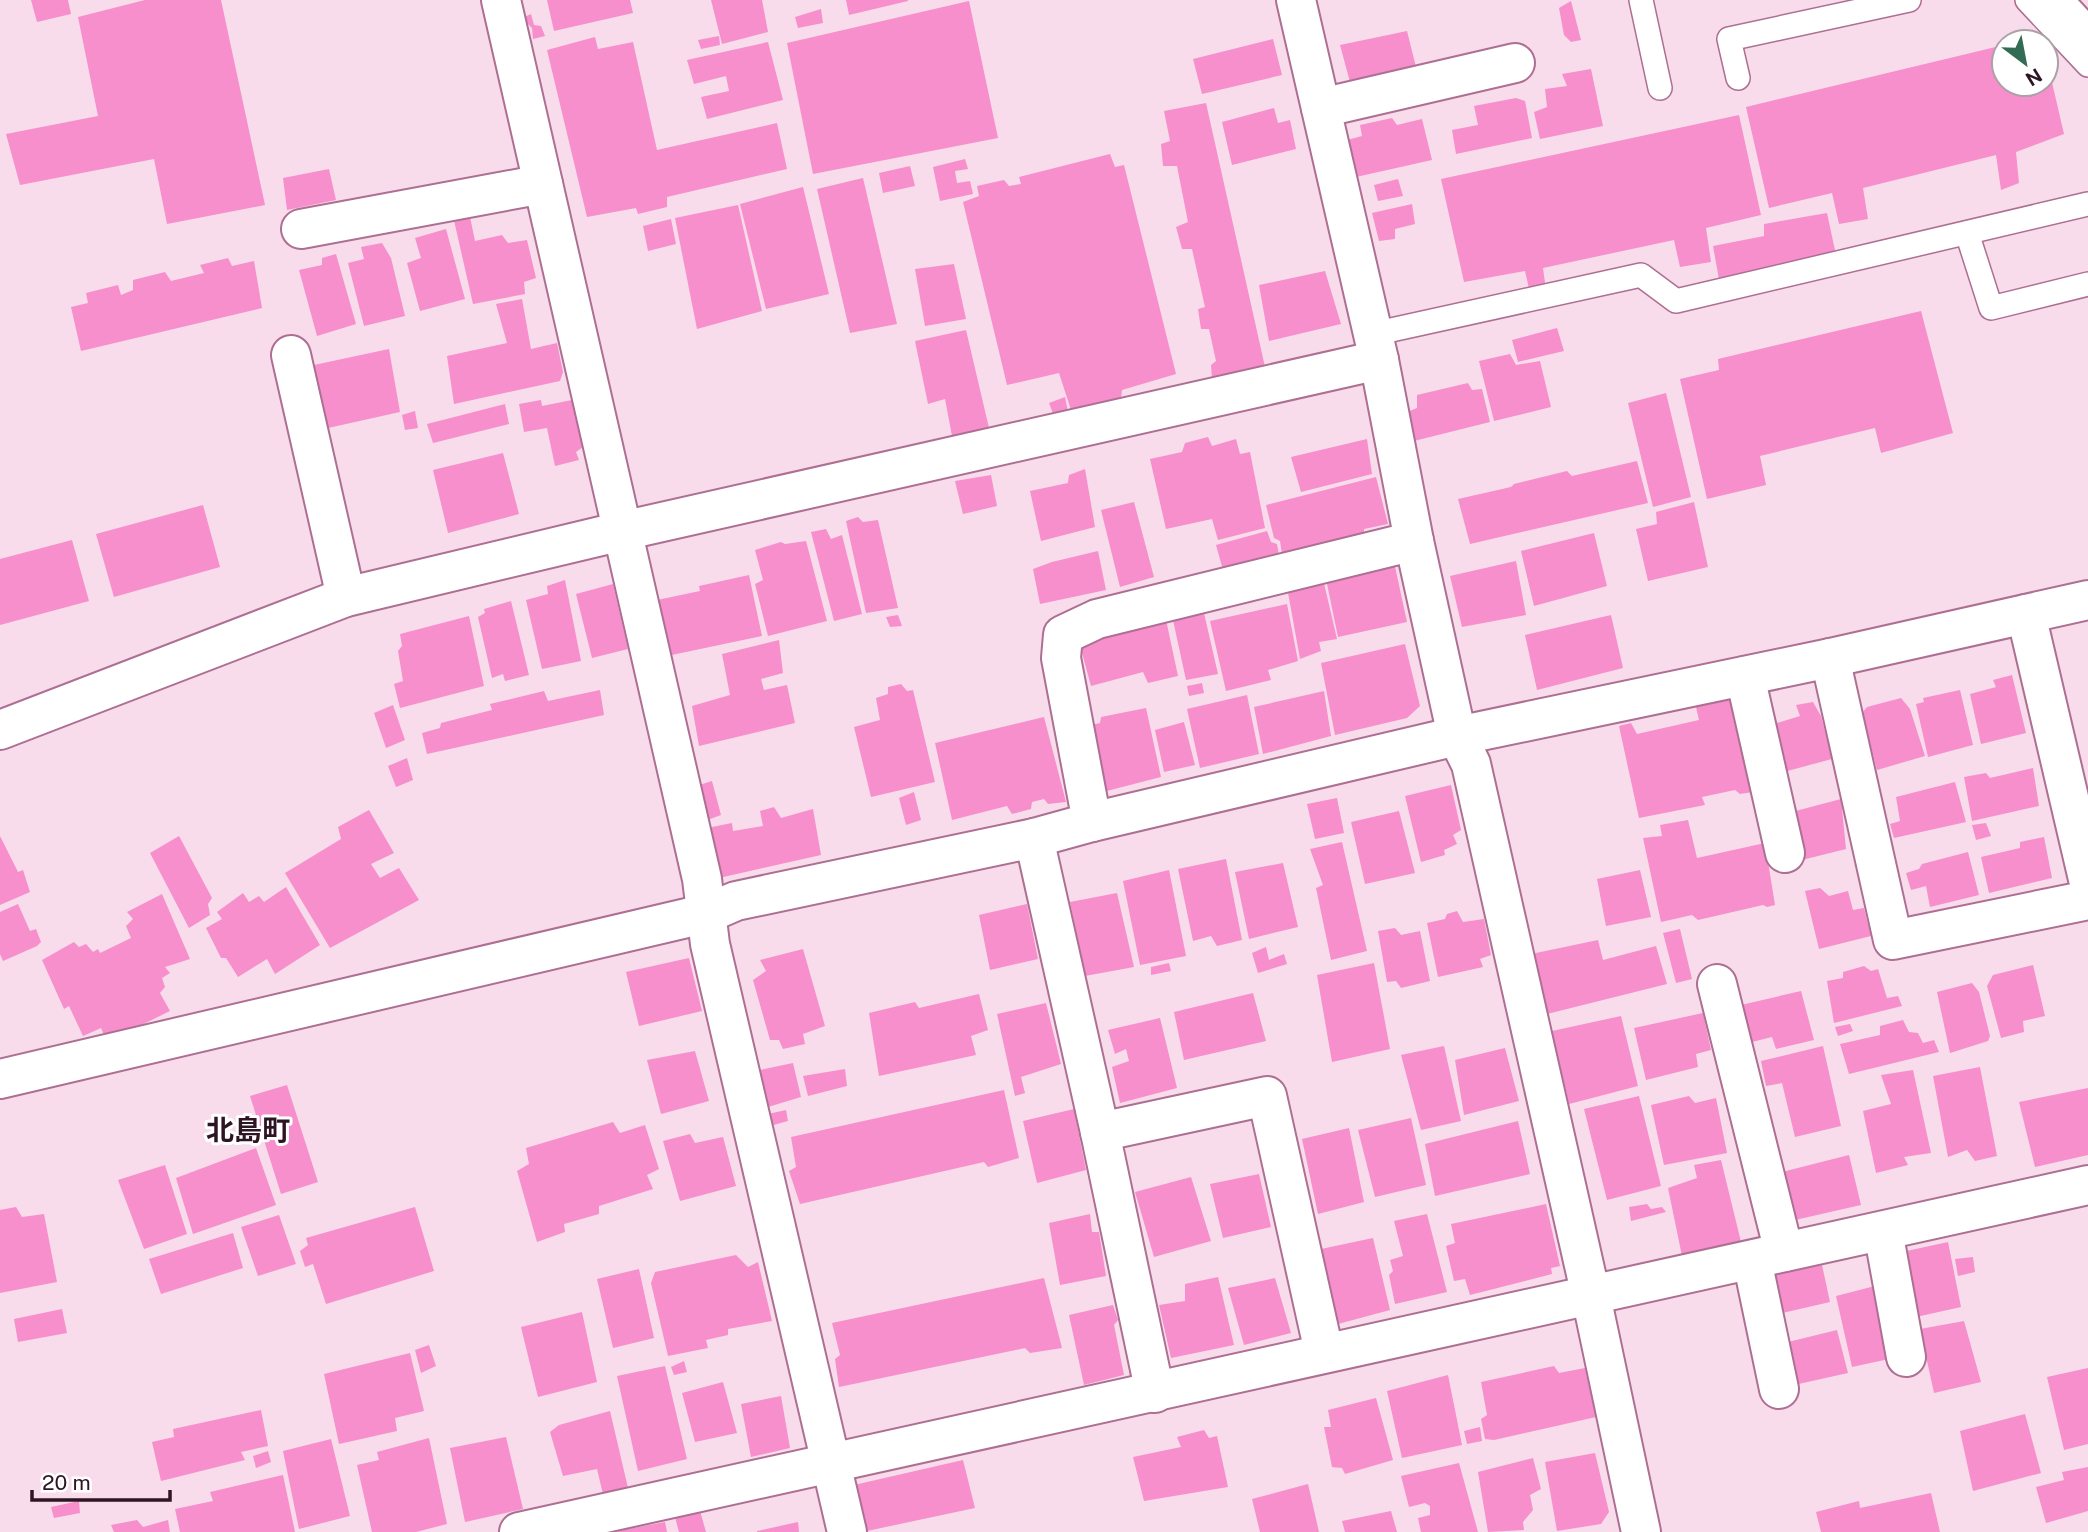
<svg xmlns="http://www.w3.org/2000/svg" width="2088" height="1532" font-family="'Public Sans','Noto Sans JP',sans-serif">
  <rect width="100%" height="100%" fill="#f8dceb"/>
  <g fill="#f68fcc">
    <polygon points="31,0 68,0 71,14 37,22"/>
    <polygon points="145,0 221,0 265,205 167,224 154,159 20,185 6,134 98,116 78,17"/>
    <polygon points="547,0 630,0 633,13 554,31"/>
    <polygon points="711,0 762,0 768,32 722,44"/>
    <polygon points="846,0 908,0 908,1 849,15"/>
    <polygon points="969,1 998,138 813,174 787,43"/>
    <polygon points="1571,1 1581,40 1571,42 1564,35 1559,8"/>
    <polygon points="821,9 823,23 798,28 795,17"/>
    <polygon points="531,14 534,25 541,26 545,36 533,39 532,28 522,18"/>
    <polygon points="1407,31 1416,67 1350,82 1340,45"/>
    <polygon points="719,36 720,45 701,49 698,40"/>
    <polygon points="595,37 598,49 633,42 657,150 777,123 787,169 667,197 667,207 638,214 636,208 587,217 547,50"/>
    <polygon points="1273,39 1282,75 1202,94 1193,59"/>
    <polygon points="768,42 783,100 707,119 701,97 729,91 726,76 694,84 687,60"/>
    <polygon points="2004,45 2004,84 2046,84 2047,61 2064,134 2016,152 2019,183 2001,190 1996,155 1863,188 1868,219 1839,224 1832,193 1769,208 1746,107"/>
    <polygon points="1591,69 1603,126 1540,139 1534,112 1547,107 1545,89 1567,86 1562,74"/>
    <polygon points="1516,98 1525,101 1532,138 1456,154 1452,130 1478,125 1474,106"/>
    <polygon points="1206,103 1265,367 1212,379 1211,365 1216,361 1209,329 1201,329 1198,309 1205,307 1192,249 1182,249 1176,227 1188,222 1177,166 1163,166 1161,144 1170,141 1164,111"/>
    <polygon points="1274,108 1278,123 1290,120 1296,149 1232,165 1222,122"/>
    <polygon points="1739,115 1761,215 1706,228 1711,262 1680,267 1674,240 1543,268 1546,290 1530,293 1525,271 1464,282 1441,179"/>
    <polygon points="1392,118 1397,125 1422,119 1432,160 1356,177 1347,140 1362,136 1360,125"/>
    <polygon points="1110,154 1115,167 1124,165 1176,374 1122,390 1121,398 1071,410 1059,373 1007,385 963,202 979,196 977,186 1004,180 1009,186 1021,184 1019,177"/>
    <polygon points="965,159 968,169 955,171 957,183 970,181 973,194 940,201 933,167"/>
    <polygon points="910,166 915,186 883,193 879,173"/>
    <polygon points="329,169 336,200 287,210 283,178"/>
    <polygon points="863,178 897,324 850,333 817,189"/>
    <polygon points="1398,179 1403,196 1378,201 1374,185"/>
    <polygon points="803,187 829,294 766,309 740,204"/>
    <polygon points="1412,204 1415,224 1395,229 1395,239 1379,241 1372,213"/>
    <polygon points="738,205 762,311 697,329 675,218"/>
    <polygon points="469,212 475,241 502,235 508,243 527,240 536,278 524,282 525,294 473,304 453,216"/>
    <polygon points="1827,213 1836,255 1802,259 1803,267 1720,285 1713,246 1764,236 1764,224"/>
    <polygon points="671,219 676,244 648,251 643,226"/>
    <polygon points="446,229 465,299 420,311 407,263 421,258 415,238"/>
    <polygon points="382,243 391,258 405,316 364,326 348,263 364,259 361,247"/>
    <polygon points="336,254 356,324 317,336 299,270 322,265 322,258"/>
    <polygon points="228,258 232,266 254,261 262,308 81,351 71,307 88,303 86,293 118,285 121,295 133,290 133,280 165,272 171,281 204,273 200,265"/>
    <polygon points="954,264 966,319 925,326 915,269"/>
    <polygon points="1325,271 1341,324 1269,341 1259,285"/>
    <polygon points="522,299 531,349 557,343 563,372 560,381 454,404 447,356 507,343 496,304"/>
    <polygon points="1921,311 1953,433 1881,453 1875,428 1760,456 1766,485 1707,499 1680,379 1719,370 1718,359"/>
    <polygon points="1557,328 1564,351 1518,362 1512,340"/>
    <polygon points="966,330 989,428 952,436 945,399 928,404 915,341"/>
    <polygon points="389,349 400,412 328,428 314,365"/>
    <polygon points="1510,354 1516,365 1540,361 1551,407 1494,421 1479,361"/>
    <polygon points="1468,383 1472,390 1482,389 1490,422 1414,441 1407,412 1417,408 1417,395"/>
    <polygon points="1666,393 1691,497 1653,507 1628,403"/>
    <polygon points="1065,397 1068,412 1054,416 1049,403"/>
    <polygon points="541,400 542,406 572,400 583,447 576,452 579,460 555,466 547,428 524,432 519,404"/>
    <polygon points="505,404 509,424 433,443 427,424"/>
    <polygon points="415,411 418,428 405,430 402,415"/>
    <polygon points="1208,437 1212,446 1236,439 1240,454 1250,452 1265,528 1218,540 1212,519 1166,529 1150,459 1182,452 1185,443"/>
    <polygon points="1367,439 1372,474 1301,492 1291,457"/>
    <polygon points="503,453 519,514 448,533 433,470"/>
    <polygon points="1637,461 1648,503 1470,544 1458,499 1511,487 1514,484 1567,471 1572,476"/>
    <polygon points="1085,469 1095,527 1041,541 1030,491 1068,483 1069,475"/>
    <polygon points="991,475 997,506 963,514 955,481"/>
    <polygon points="1376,477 1388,524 1364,529 1364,533 1282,554 1280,541 1274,538 1266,505"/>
    <polygon points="1134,502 1154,577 1120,587 1101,510"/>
    <polygon points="1694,502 1708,567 1648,581 1636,529 1657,524 1656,512"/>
    <polygon points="203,505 220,567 114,597 96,534"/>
    <polygon points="858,517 863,522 878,520 898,608 866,613 846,521"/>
    <polygon points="826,529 831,539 842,535 862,614 834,621 811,532"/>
    <polygon points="1267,531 1271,542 1277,544 1279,555 1223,570 1216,545"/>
    <polygon points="1594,533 1607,586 1534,606 1521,551"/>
    <polygon points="72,540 89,601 0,625 0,559"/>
    <polygon points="806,541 827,621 768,636 755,584 763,580 755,550 781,542 785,544"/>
    <polygon points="1098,551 1106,590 1040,604 1033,569 1052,562"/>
    <polygon points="1516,561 1526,615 1462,627 1450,576"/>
    <polygon points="1394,562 1407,622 1338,637 1326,579"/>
    <polygon points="749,575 762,636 667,656 657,600 700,591 699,586"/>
    <polygon points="1323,579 1337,639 1319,642 1321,651 1300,659 1287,587"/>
    <polygon points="565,580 581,661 542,669 526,600 548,594 547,586"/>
    <polygon points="613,584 628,649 592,658 576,594"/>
    <polygon points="511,601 529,675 505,681 503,674 492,678 478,617 485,613 484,609"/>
    <polygon points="1287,604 1298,661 1268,670 1271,680 1226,691 1210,621"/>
    <polygon points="1204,613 1218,674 1186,680 1173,620"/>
    <polygon points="898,615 902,626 890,627 886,617"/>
    <polygon points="1165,615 1178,676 1148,683 1143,672 1091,686 1078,638"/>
    <polygon points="1611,615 1623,668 1537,690 1525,635"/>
    <polygon points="469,616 484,686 400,708 394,684 403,681 398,651 402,646 400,634"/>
    <polygon points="779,640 783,673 761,679 764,690 787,685 795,723 699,746 692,706 730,695 722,654"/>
    <polygon points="1405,644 1420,706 1407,718 1335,735 1321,663"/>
    <polygon points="2012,675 2026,733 1981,744 1970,694 1996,687 1993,680"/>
    <polygon points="1202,683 1204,693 1189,696 1187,686"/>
    <polygon points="901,684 907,691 913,690 935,782 871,797 854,727 880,720 876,698 888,694 888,687"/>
    <polygon points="600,690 604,715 427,754 422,733 440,728 441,723 492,710 490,704 544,691 548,701"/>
    <polygon points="1960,690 1973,745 1928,757 1916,704 1924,702 1923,698"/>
    <polygon points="1324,691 1331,736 1263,754 1254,707"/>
    <polygon points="1247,695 1259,754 1200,768 1187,709"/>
    <polygon points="1901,698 1910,709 1925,756 1877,770 1862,713 1867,707"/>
    <polygon points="1731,700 1753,792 1740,794 1735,790 1702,797 1705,805 1639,818 1619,726 1631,723 1637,734 1699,720 1696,707"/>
    <polygon points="1813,702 1821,716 1832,759 1776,774 1767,726 1800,716 1796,705"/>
    <polygon points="393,705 405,740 386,748 374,713"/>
    <polygon points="1146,708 1161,777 1099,793 1087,726 1100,723 1101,717"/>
    <polygon points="1044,717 1066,802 1048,804 1044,799 1032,802 1031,809 1012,814 1007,806 952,820 935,743"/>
    <polygon points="1184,722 1195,765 1164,772 1155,730"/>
    <polygon points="407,758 413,780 396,787 388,766"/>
    <polygon points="2033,768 2039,806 1972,821 1964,777 1986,773 1990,778"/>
    <polygon points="712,781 721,815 702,822 693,787"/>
    <polygon points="1955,782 1966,822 1894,838 1890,824 1900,821 1896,797"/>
    <polygon points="1451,785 1461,830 1453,835 1457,844 1444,850 1445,855 1421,862 1405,796"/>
    <polygon points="914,792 921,820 906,825 899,798"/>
    <polygon points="1337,798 1344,833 1315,839 1307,804"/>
    <polygon points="1841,799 1846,849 1798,861 1788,813"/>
    <polygon points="774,807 781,818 813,809 821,855 719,878 707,828 732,823 733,831 763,826 760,811"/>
    <polygon points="369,810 394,853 371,864 380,878 399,868 419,900 330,948 285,873 341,839 338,827"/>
    <polygon points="1399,811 1415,873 1365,884 1351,822"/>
    <polygon points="1688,820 1697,858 1765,843 1775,905 1767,907 1763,905 1698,920 1692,915 1661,922 1643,838 1662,836 1660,825"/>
    <polygon points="1986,823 1991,836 1976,840 1972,825"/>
    <polygon points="0,836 18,872 23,870 30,892 0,905"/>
    <polygon points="179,836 212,898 208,904 210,915 189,928 150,853"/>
    <polygon points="2044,837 2052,878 1989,893 1981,857 2020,848 2020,842"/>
    <polygon points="1342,842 1367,951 1331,960 1316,888 1323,885 1310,849"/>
    <polygon points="1968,852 1979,895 1930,907 1926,886 1911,890 1906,873 1919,869 1922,864"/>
    <polygon points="1226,859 1242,940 1217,946 1211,936 1193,941 1178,869"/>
    <polygon points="1283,863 1298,927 1249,939 1235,872"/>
    <polygon points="1169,870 1186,956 1140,965 1123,881"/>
    <polygon points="1640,870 1651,917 1606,926 1597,879"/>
    <polygon points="286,887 320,945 275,974 267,959 238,977 226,958 221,958 206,928 222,919 217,912 243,893 249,902 259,896 264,902"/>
    <polygon points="1820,888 1829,896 1848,891 1853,910 1864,908 1871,936 1819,949 1805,891"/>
    <polygon points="1117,893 1134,967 1085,976 1070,902"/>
    <polygon points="162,894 190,959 165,967 170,973 162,978 165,987 160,993 170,1011 107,1042 101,1028 83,1036 69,1006 64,1009 42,960 74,942 79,947 86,944 93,952 98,949 100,953 131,938 126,926 133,919 127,912"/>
    <polygon points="18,904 30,931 36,929 41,942 37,946 3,961 0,954 0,912"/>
    <polygon points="1027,904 1038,959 990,970 979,915"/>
    <polygon points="1457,911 1463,922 1484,919 1491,955 1480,959 1483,967 1438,977 1427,923 1445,919 1447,914"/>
    <polygon points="1395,928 1401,935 1420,931 1430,981 1401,988 1396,981 1387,982 1378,931"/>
    <polygon points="1680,929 1692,979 1676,983 1663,933"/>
    <polygon points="1598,940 1603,960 1656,946 1667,984 1547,1014 1531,954"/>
    <polygon points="1266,947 1269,960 1284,954 1287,964 1258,973 1252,953"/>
    <polygon points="803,949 825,1026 803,1034 805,1044 783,1049 779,1040 770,1040 753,980 766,971 760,960"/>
    <polygon points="689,958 702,1011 639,1026 626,972"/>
    <polygon points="1169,963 1171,971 1151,975 1151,967"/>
    <polygon points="1374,963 1390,1049 1332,1062 1317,975"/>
    <polygon points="2033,965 2045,1016 2023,1021 2024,1032 2001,1038 1987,986 1993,975"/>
    <polygon points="1864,966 1871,971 1878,969 1887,998 1898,996 1902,1006 1834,1023 1827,981 1843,978 1843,972"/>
    <polygon points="1972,983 1979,992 1990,1036 1988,1041 1950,1053 1937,992"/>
    <polygon points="1801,991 1814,1040 1776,1049 1772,1037 1748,1043 1741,1005"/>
    <polygon points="1253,993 1266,1041 1184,1060 1174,1012"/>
    <polygon points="979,994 988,1030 971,1036 976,1055 879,1076 869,1013 915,1002 919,1008"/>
    <polygon points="1046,1003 1061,1064 1021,1077 1025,1093 1015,1096 997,1014"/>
    <polygon points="1703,1013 1711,1050 1696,1054 1698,1067 1646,1080 1634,1028"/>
    <polygon points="1621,1016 1638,1086 1569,1104 1552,1031"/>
    <polygon points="1160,1018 1177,1088 1120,1103 1112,1067 1129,1061 1126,1049 1115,1054 1108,1030"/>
    <polygon points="1903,1020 1909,1032 1918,1033 1923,1043 1934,1040 1939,1052 1849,1074 1840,1044 1880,1035 1880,1026"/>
    <polygon points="1850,1024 1853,1031 1838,1036 1835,1027"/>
    <polygon points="1444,1046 1461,1121 1421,1130 1401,1055"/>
    <polygon points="1823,1046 1841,1126 1795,1137 1782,1083 1766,1086 1761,1061"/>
    <polygon points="1505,1048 1519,1101 1464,1115 1455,1060"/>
    <polygon points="695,1051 709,1101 661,1114 647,1060"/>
    <polygon points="793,1063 801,1097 768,1107 760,1070"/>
    <polygon points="1980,1067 1997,1156 1975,1161 1967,1150 1948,1157 1933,1076"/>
    <polygon points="845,1069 847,1086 808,1096 803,1076"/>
    <polygon points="1913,1070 1931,1153 1904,1157 1908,1165 1876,1173 1863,1111 1891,1104 1881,1075"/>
    <polygon points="287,1085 318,1182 281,1194 250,1096"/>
    <polygon points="2088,1088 2088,1155 2035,1167 2019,1102"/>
    <polygon points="1004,1090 1019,1158 988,1167 984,1162 800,1204 789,1171 796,1167 791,1137"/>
    <polygon points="1639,1096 1661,1186 1607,1200 1584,1109"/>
    <polygon points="1689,1096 1695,1103 1716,1098 1727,1153 1664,1165 1651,1105"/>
    <polygon points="1074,1109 1086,1170 1037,1183 1023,1121"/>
    <polygon points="786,1110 788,1121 770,1126 768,1114"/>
    <polygon points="1411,1118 1426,1185 1375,1197 1358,1130"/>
    <polygon points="1518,1121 1530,1174 1435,1196 1425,1144"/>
    <polygon points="613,1122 620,1133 645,1125 659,1169 647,1175 653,1189 599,1206 599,1214 564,1224 565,1232 537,1242 517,1171 529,1164 526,1148"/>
    <polygon points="1349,1128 1364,1202 1318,1214 1302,1139"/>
    <polygon points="690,1134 695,1143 723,1137 736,1186 680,1201 663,1141"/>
    <polygon points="256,1148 276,1205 193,1234 176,1178"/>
    <polygon points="1849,1155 1861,1205 1795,1220 1782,1172"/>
    <polygon points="1721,1160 1741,1242 1682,1256 1668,1188 1697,1178 1694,1165"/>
    <polygon points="165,1165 187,1234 144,1249 118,1180"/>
    <polygon points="1259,1174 1271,1227 1223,1238 1210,1184"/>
    <polygon points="1191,1177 1211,1241 1154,1257 1135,1192"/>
    <polygon points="1546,1204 1560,1266 1551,1268 1552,1274 1470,1295 1465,1279 1454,1281 1446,1246 1455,1243 1451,1224"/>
    <polygon points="1647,1204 1651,1209 1662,1207 1666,1212 1631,1221 1629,1207"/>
    <polygon points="16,1207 22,1217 44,1214 57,1282 0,1293 0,1210"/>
    <polygon points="415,1207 434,1271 326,1304 313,1264 305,1267 300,1251 308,1245 306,1238"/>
    <polygon points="1090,1214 1092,1232 1099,1232 1106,1276 1060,1285 1049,1223"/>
    <polygon points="1427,1214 1447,1292 1395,1304 1389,1275 1393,1271 1390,1260 1403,1256 1394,1221"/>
    <polygon points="279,1215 296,1264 258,1276 241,1227"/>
    <polygon points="233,1233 243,1268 161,1294 149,1259"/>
    <polygon points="1373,1238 1390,1310 1338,1324 1321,1249"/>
    <polygon points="1948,1242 1961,1307 1916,1317 1902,1252"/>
    <polygon points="736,1255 748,1267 758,1262 772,1321 728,1329 728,1335 706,1340 708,1348 668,1356 651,1283 655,1272"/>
    <polygon points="1973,1257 1975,1272 1958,1276 1955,1259"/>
    <polygon points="1822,1265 1830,1302 1778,1314 1768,1275"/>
    <polygon points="639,1269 654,1338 613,1348 597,1279"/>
    <polygon points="1218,1277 1234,1345 1171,1358 1159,1305 1185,1301 1185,1284"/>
    <polygon points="1044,1278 1062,1348 1030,1353 1025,1348 839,1387 835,1359 840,1355 832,1323"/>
    <polygon points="1275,1278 1291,1333 1244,1345 1228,1288"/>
    <polygon points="1875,1286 1889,1359 1852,1367 1836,1296"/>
    <polygon points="1113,1305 1118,1320 1114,1325 1124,1375 1084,1385 1069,1315"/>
    <polygon points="62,1309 67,1333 18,1342 14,1319"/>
    <polygon points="582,1312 597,1382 538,1397 521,1327"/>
    <polygon points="1964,1321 1981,1382 1934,1393 1920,1329"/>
    <polygon points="1837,1330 1848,1373 1794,1385 1784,1343"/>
    <polygon points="429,1345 436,1366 421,1373 415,1350"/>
    <polygon points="410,1353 424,1411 395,1418 397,1431 339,1444 324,1374"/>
    <polygon points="684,1361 687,1372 674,1375 671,1367"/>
    <polygon points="665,1366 687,1459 638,1471 617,1376"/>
    <polygon points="1554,1366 1559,1373 1585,1368 1596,1417 1494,1440 1485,1439 1481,1419 1487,1415 1481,1382"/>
    <polygon points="2088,1368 2088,1444 2064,1450 2047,1377"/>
    <polygon points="1448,1375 1462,1445 1402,1458 1387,1391"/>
    <polygon points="723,1382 737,1433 695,1442 682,1393"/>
    <polygon points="781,1396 790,1448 751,1457 741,1404"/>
    <polygon points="1376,1398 1393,1460 1345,1474 1342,1468 1332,1467 1324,1427 1331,1427 1328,1410"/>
    <polygon points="261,1410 268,1446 241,1452 245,1460 161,1481 152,1442 174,1437 173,1429"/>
    <polygon points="610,1411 628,1488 603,1494 597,1469 563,1476 550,1432 559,1425"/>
    <polygon points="2025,1414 2041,1473 1973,1491 1960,1431"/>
    <polygon points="1480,1427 1482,1441 1467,1444 1464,1431"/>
    <polygon points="1204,1430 1209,1438 1217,1436 1228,1487 1144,1501 1133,1457 1181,1447 1177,1437"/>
    <polygon points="506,1437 523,1509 465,1522 450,1448"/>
    <polygon points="429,1438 447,1524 416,1532 372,1532 357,1465 379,1460 377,1452"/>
    <polygon points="331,1439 350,1516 299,1529 283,1451"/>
    <polygon points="268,1451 271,1462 256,1468 253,1456"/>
    <polygon points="1595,1453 1609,1512 1601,1524 1557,1531 1545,1462"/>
    <polygon points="1533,1458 1541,1489 1530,1495 1533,1510 1523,1522 1524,1530 1488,1532 1478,1472"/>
    <polygon points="963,1460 975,1508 867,1531 854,1485"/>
    <polygon points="1459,1463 1478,1532 1421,1532 1418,1518 1430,1515 1430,1506 1425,1503 1409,1507 1401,1476"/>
    <polygon points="2088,1467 2088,1511 2046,1523 2036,1487 2064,1480 2062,1472"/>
    <polygon points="283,1475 295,1532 180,1532 175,1509 213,1501 210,1492"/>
    <polygon points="1308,1484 1319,1532 1260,1532 1252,1499"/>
    <polygon points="1931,1493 1940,1532 1821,1532 1816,1512 1859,1501 1860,1508"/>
    <polygon points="79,1501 80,1513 54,1518 51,1507"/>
    <polygon points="700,1511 706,1532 679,1532 675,1517"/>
    <polygon points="1391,1511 1397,1532 1345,1532 1342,1521"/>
    <polygon points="137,1520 143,1527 168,1520 170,1532 114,1532 111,1525"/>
    <polygon points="665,1522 667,1532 618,1532 618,1531"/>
    <polygon points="798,1522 799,1532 757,1532 757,1531"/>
  </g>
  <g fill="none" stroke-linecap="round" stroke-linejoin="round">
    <defs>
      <g id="lane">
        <polyline points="1641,0 1660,88"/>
        <polyline points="2027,0 2088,65"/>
        <polyline points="1738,78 1729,39 1909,0"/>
        <polyline points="1967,233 1991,308 2088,284"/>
        <polyline points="1373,334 1641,275 1676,301 2088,204"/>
      </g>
      <g id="street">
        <polyline points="501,0 702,879 710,944 847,1532"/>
        <polyline points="1296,0 1379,360 1414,541 1457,736 1471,764 1591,1296 1641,1532"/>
        <polyline points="2052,0 2088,39"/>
        <polyline points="1321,108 1515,63"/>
        <polyline points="301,229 543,184"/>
        <polyline points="291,355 346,597"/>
        <polyline points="2026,614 2088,879"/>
        <polyline points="1830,658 1893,940 2088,900"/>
        <polyline points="1745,676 1785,853"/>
        <polyline points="0,730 346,597 622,531 1379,360"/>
        <polyline points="1092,822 1061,658 1063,635 1097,619 1414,541"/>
        <polyline points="1034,838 1100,1132 1155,1393"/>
        <polyline points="1717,984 1784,1252"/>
        <polyline points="0,1079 708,913 736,901 1034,838 1092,822 1457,736 1830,658 2088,600"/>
        <polyline points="1100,1132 1267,1096 1324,1352"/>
        <polyline points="1883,1231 1906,1357"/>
        <polyline points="1752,1260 1779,1389"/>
        <polyline points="519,1532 2088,1185"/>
      </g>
    </defs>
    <use href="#lane" stroke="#ad6f93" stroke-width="26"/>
    <use href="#street" stroke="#ad6f93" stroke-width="42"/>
    <use href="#lane" stroke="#fff" stroke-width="23"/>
    <use href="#street" stroke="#fff" stroke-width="38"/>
  </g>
  <g text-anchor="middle" stroke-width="6" stroke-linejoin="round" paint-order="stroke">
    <g font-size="28" font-weight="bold" fill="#2e1524" stroke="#fff">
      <text x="248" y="1140">北島町</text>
    </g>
  </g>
  <g transform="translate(2025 63) rotate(148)"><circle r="33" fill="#ffffff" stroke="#aba1a7" stroke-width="2"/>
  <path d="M0-5L12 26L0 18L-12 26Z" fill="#336c54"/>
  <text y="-10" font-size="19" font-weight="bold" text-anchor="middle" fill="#2e1524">N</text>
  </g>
  <path d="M32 1490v10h138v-10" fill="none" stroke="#2e1524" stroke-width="3.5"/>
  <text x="42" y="1490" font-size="21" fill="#2e1524" stroke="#ffffff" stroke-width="5" paint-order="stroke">20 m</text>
</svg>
